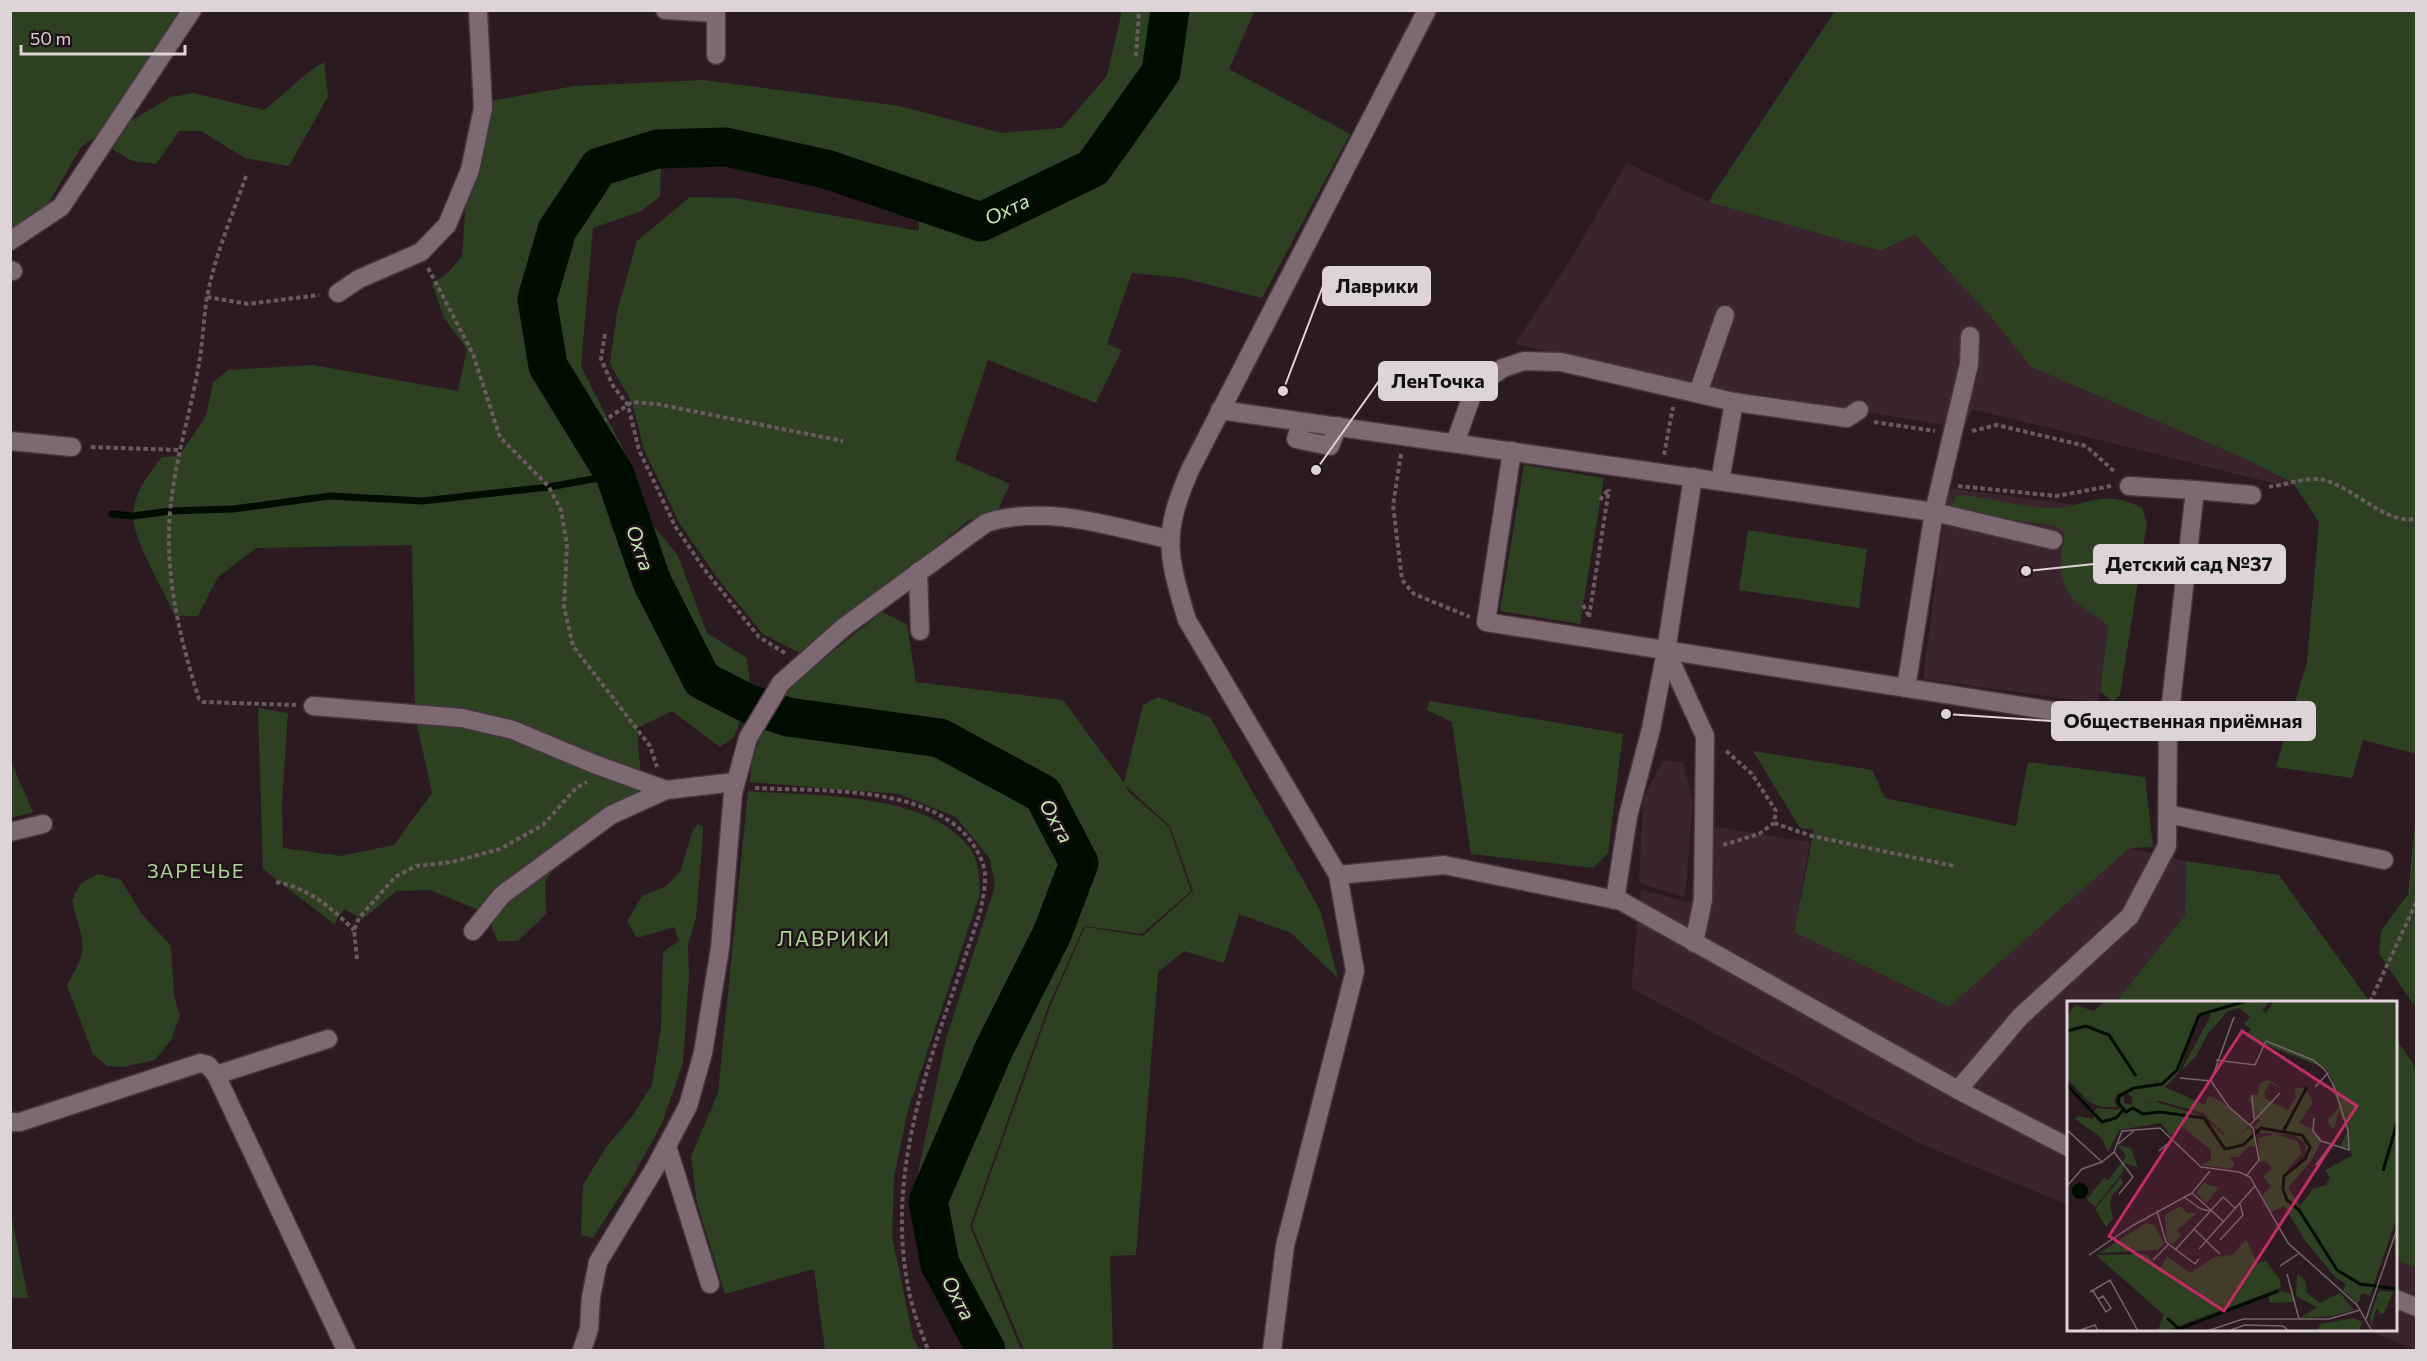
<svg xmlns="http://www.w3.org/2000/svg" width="2427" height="1361" font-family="Commissioner,sans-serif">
  <rect width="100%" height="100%" fill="#2b1b21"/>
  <g fill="#3a242d">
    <polygon points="1627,163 1708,202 1880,251 1915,235 1990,316 2031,367 2241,457 2291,483 2290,487 1972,409 1964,428 1724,389 1515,344 1567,265"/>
    <polygon points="1948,488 2123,511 2098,703 1923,679"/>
    <polygon points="1663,761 1683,762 1693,803 1685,897 1639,883 1643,798"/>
    <polygon points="1697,824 1810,842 1794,932 1949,1007 2130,848 2186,861 2185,915 2116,1002 2068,1002 2068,1205 1921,1144 1631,988 1641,890 1691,903"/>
    <polygon points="2396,1260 2416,1268 2416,1350 2366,1330 2396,1330"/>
  </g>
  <g fill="#2d4022">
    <path d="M1255 10 1229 69 1350 134 1262 298 1183 278 1132 273 1107 344 1122 350 1096 403 988 360 955 460 1010 484 996 514 969 520 802 654 763 634 718 579 680 524 644 450 632 402 610 364 617 312 637 241 690 197 735 198 919 231 916 181 912 196 826 167 725 143 661 167 660 197 639 212 593 228 581 366 626 455 650 522 677 554 707 633 747 658 751 691 734 737 720 747 672 711 637 728 643 802 562 854 545 882 546 914 518 941H498L491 925 476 909 430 890 396 891 363 919 344 909 334 924 263 869 258 708 288 713 282 802 283 848 341 856 394 845 432 793 415 715 412 545 256 548 218 577 198 616H175C165 593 131 536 133 514 135 491 149 474 162 457L179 456 206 416 213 383 228 370 313 365 458 391 467 349 444 318 432 284 450 271 462 256 473 104 574 86 703 80 899 106 1002 133 1062 128 1107 76 1122 11Z"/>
    <path d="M11 11H193L113 116 134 119 171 97 194 93 264 110C286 94 301 75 324 62L328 96 289 166 245 158 201 131H179L156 164 132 161 94 138 81 147 40 218 11 240Z"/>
    <polygon points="1835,11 2416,11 2416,754 2363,740 2352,778 2276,767 2307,662 2319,522 2293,483 2241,457 2031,367 1990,316 1915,235 1880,251 1708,202"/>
    <polygon points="1524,465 1604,478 1580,624 1500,611"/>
    <path d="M1964 495C1991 499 2020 506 2048 508 2088 509 2099 486 2142 508L2147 523 2120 695 2113 702 2100 691 2108 627C2100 616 2089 613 2078 604 2056 585 2059 559 2065 533L2056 526 1950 510 1956 496Z"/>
    <polygon points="1748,530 1867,549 1859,608 1739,590"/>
    <polygon points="882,612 907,624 916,682 1063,700 1124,783 1143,705 1158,697 1210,717 1320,910 1338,978 1291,933 1239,914 1224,963 1184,951 1158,972 1136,1255 1110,1256 1113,1350 1024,1350 972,1226 1050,1007 1085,927 1143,936 1193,891 1170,826 1125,785 1129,792 1169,827 1191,891 1142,934 1084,926 1048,1007 970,1226 1021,1350 969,1350 923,1256 912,1201 946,1039 995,886 990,859 956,817 899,794 750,782 752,752 787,688"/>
    <polygon points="1430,701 1623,734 1608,853 1593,868 1471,854 1452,722 1427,710"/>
    <polygon points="1753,751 1872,770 1885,798 2016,826 2028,762 2145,777 2153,847 2130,848 1949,1007 1794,932 1814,830 1800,828"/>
    <polygon points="11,762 33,812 11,818 10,818"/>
    <path d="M748 791C813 797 924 791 968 846 979 859 979 877 980 894L908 1110 894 1177 892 1236 913 1338 920 1350H825L814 1269 725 1294 697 1203 691 1156 718 1093Z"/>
    <polygon points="2416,813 2416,1008 2379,954 2381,931 2408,894"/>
    <polygon points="698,824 703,827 703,834 696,917 688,944 689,976 683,1063 662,1123 634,1174 593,1238 581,1235 583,1185 605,1149 633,1115 652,1085 661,1027 663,952 679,941 674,927 637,938 627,922 642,896 665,887 680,872 693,830"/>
    <polygon points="2186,861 2279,875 2370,1002 2116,1002 2185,915"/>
    <path d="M98 874 121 880 141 913 171 946 174 995 180 1016 171 1040 155 1060 123 1067 107 1066 93 1054 67 985C92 943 82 944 72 900L81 883Z"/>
    <polygon points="2396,1039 2416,1068 2416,1268 2396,1260"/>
    <polygon points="10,1214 11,1214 28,1298 11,1298"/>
  </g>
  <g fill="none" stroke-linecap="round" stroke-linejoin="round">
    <polyline stroke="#010c00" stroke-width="7" points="112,514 133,516 170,511 233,509 330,496 423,501 549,487 615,475"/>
    <path stroke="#010c00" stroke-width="39" id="s1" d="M986 1350 940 1264 928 1201 994 1049 1052 934 1079 863 1043 794 940 738 788 717 749 704 702 680 652 582 615 475 548 366 537 299 557 230 599 167 657 149 726 147 826 169 981 222 1093 168 1161 72 1170 10"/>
    <defs>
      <g id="minor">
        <polyline points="665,10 716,13"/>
        <polyline points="716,10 716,55"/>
        <polyline points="10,241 61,207 192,10"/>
        <polyline points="10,270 13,271"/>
        <polyline points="338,293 359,279 421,252 447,225 470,170 483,108 478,10"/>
        <polyline points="1698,393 1725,315"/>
        <polyline points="1220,410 1934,512 2053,540"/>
        <polyline points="1301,422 1296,439 1330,446 1338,426"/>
        <polyline points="10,441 72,447"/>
        <polyline points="1455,443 1475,387 1503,368 1524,361 1561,362 1734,402 1847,418 1859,410"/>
        <polyline points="1512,451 1486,622 2168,729"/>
        <polyline points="1720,481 1734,402"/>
        <polyline points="2195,490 2252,495"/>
        <polyline points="918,572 920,631"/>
        <polyline points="1666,651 1705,736 1703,900 1694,943"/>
        <polyline points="1906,688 1934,512 1969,364 1970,336"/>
        <polyline points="313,706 462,718 513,730 594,764 666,790 735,782"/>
        <polyline points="2168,814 2384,860"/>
        <polyline points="10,832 43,824"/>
        <polyline points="1338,875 1444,865 1621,901 1958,1090 2068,1147"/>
        <polyline points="1615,900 1628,816 1651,729 1666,651 1693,477"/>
        <polyline points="473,931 502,895 611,815 666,790"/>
        <polyline points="216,1075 328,1039"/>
        <polyline points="1958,1090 2020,1017 2130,916 2167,846 2168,729 2195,490 2129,486"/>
        <polyline points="10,1122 20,1122 200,1063 208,1065 216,1075 346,1350"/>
        <polyline points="667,1146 710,1284"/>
        <polyline points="2396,1299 2416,1307"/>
        <path d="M582 1350 589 1329 591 1297 598 1262 655 1168 688 1106 703 1053 720 948 733 793 748 738 781 683 844 627 986 523C1045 504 1109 526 1168 539"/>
        <path d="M1272 1350 1285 1246 1355 971 1338 875 1187 620C1167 554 1162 534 1190 470L1427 10"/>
      </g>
    </defs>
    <use href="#minor" stroke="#44363c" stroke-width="21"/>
    <g stroke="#685a5f" stroke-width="4" stroke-dasharray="4.5 3" stroke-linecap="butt">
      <polyline points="1136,56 1139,10"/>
      <path d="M246 176C232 216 215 255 207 297 203 321 203 345 198 369 190 414 176 457 171 503 163 569 179 636 199 699L203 702 296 705"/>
      <polyline points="428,268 473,354 500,437 549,487 561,510 567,545 564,607 573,646 650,746 657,767"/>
      <polyline points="207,297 248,304 319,295"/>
      <polyline points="605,334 601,359 613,386 628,405 605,420"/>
      <polyline points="1874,422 1935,431"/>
      <polyline points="1972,431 1997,425 2086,446 2116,473"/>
      <polyline points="91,447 179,450"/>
      <polyline points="1401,454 1393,505 1402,580 1414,594 1470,617"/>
      <polyline points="1664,455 1673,407"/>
      <polyline points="1958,486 2057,496 2111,486"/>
      <path d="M2269 487C2285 485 2309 476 2324 480 2355 488 2384 524 2416 519"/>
      <polyline points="1600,500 1608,490"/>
      <polyline points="1583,605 1589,616"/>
      <polyline points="1589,617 1609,489"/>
      <polyline points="785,653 759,637 704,569 675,526 639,450 628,405 632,402 657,404 843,441"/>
      <path d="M755 788C825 792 954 782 983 864 988 879 983 895 981 909 940 1039 876 1169 913 1308 917 1322 923 1336 928 1350"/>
      <polyline points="1774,823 1812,836 1954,866"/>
      <polyline points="1723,845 1759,834 1774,823 1776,811 1752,774 1725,750"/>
      <path d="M276 882C309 888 330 907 354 930"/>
      <polyline points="357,959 354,930 359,918 395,877 416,866 452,862 500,849 543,825 576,788 587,782"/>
      <polyline points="2370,1002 2416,903"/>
    </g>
    <use href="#minor" stroke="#7d6971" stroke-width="18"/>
  </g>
  <g text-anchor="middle" stroke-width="5" stroke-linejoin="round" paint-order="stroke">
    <g font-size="20" font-style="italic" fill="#c4eab1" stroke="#211118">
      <text dy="7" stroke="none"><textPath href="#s1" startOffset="1966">Охта</textPath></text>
      <text transform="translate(640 548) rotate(71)" y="7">Охта</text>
      <text transform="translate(1056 821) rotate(61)" y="7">Охта</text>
      <text transform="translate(958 1298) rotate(62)" y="7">Охта</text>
    </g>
    <g font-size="20" letter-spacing="1.5" fill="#abd694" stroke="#211118">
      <text x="196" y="878">ЗАРЕЧЬЕ</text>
    </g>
    <g font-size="21" letter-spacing="1.5" fill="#abd694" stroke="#211118">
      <text x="834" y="946">ЛАВРИКИ</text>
    </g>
  </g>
  <g transform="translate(2067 1001)">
    <rect width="330" height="330" fill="#2b1b21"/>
    <path d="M38 0H204L195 9 199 12 207 0H330V216L303 295 295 292 291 303 276 289 279 283 269 277 239 241 217 205 204 211 195 195 204 185 196 175 205 168 199 160 192 161 191 137 208 133 230 140 235 152 220 169 223 171 238 158 239 152 238 142 227 134 193 132 187 126 193 119 187 115 182 97 191 92 193 82 202 79 216 88 203 82 197 92 199 98 221 109 229 96 228 86 239 88 246 102 232 122 242 126 255 139 244 160 221 187 233 205 246 188 259 184 263 176 258 169 285 155 283 147 273 146 281 129 272 110 267 129 260 120 273 105 265 88 266 79 258 67 179 36 184 28 177 23 183 16 173 7 188 5 172 7 161 10 142 31 129 55 114 70 143 16V13L132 14 111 73 98 86 138 104 141 95 154 100 182 124 166 141 183 125 190 146 182 145 172 156 163 157 168 163 163 168 134 164 144 159V149L113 124 104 135 94 122 52 129 41 151 35 137 8 118 12 115 26 118 29 107 52 109 53 97 57 95V102L65 104V96L58 91 51 93 47 100 51 106H34L21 100 0 77V16L8 4 27 10ZM93 100 136 112 165 141 133 114 89 101 70 104ZM51 144 64 147 71 167 58 162 56 171 28 206 20 199 22 195 37 177 42 179 59 155ZM54 176 56 183 45 194 43 204 46 218 39 226 28 208ZM137 182 152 187 139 202 129 192ZM113 205 120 212H130L110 229 114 234 106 243 100 240 98 214ZM79 222 88 225 97 242 91 249 32 252ZM179 238 190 262 199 260 213 279 214 287 98 330 91 329 97 314 29 254 79 253 93 268 100 255 123 272 147 256 165 254ZM230 273 238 279 240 292 252 302 273 292 287 309 266 315 233 317 250 306 229 295ZM215 290 226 293 228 301 203 302 201 294ZM312 290 326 291 317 312 313 313 310 307 304 325 303 315ZM286 317 295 321 292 330H250L253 323Z" fill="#2d4022" fill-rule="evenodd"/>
    <path d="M5 190a8 8 0 1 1 16 0a8 8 0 1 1-16 0Z" fill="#010c00"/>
    <path fill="none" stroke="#010c00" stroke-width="3" d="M179 0 132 14 110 69 95 83 67 87 52 95 51 102 59 111 66 107 76 113 93 111 137 117 158 148 176 144 194 127 235 134 243 146 238 158 217 175 216 188 220 199 232 209 270 269 293 283 330 288M0 30 19 25 42 34 69 75M0 84 35 121 49 117 57 108M216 131 240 86M316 170 330 122M100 317 112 328 211 290"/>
    <path fill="none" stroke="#73656a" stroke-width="1.5" d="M149 59 188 64 199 40 246 59 258 69 267 85 281 130 282 149 254 140 246 130 247 117M113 77 144 80 162 106 186 127 192 159 180 174M144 80 167 16M248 86 261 72M185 94 187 118M183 124 213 92M0 129 35 161M51 143 67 130M92 150 106 138M47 151 66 176 52 193M249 164 263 145M0 185 15 168 35 161 47 151 55 130 93 127 134 166 172 171 183 176 221 242 290 304 305 330M125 192 157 221M117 196 134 208 143 210M90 210 99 241 128 263 132 258M127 228 153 253M153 239 176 214 173 203M109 248 156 196 169 208M132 248 188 185M22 254 65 225 125 192 143 170M86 259 102 243M213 265 231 253M220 273 232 318M26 290 31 298 39 311 44 307 36 295 31 298M23 291 43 279 71 330M299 318 330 228M11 330 28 324 31 330M140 330 176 318H262L293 309M161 330 178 324 216 325 222 330"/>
    <path fill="#c52b67" fill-opacity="0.15" stroke="#c52b67" stroke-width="3" d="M175 30 290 105 157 310 42 235Z"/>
    <rect width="330" height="330" fill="none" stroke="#ded3d7" stroke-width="3"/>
  </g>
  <path fill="none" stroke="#ded3d7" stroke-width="2" d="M1283 391L1323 286M1316 470L1379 381M2026 571L2094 564M1946 714L2052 721"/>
  <g fill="#ded3d7" stroke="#211118" stroke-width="2">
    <circle cx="1283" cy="391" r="6"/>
    <circle cx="1316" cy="470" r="6"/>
    <circle cx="2026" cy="571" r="6"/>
    <circle cx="1946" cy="714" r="6"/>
  </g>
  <g fill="#ded3d7" stroke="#ded3d7" stroke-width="2">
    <rect x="1323" y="267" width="107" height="38" rx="6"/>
    <rect x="1379" y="362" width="118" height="38" rx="6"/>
    <rect x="2094" y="545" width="191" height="38" rx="6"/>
    <rect x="2052" y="702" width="263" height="38" rx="6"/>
  </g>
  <g font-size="20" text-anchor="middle" font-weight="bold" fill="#111">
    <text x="1377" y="293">Лаврики</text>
    <text x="1438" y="388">ЛенТочка</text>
    <text x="2189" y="571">Детский сад №37</text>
    <text x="2183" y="728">Общественная приёмная</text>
  </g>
  <rect width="2427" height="1361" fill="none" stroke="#ded3d7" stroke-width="24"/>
  <path d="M21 45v9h164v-9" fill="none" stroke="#ded3d7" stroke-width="3"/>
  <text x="30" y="45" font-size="18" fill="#ded3d7" stroke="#211118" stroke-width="4.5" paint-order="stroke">50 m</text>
</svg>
